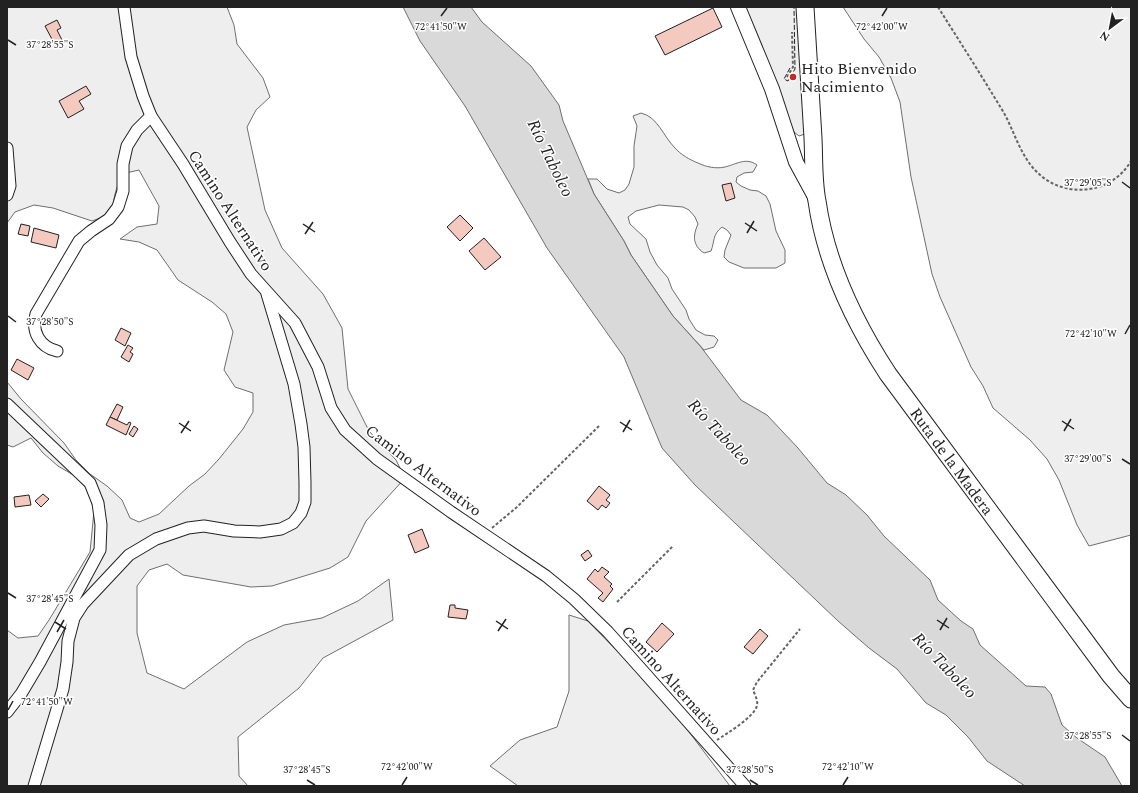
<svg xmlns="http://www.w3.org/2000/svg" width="1138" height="793" font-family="Spectral,serif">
  <rect width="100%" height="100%" fill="#fff"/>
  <g fill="#eee" stroke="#6f6f6f">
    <polygon points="7,7 227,7 234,25 237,44 263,78 270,97 256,110 247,127 265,210 282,248 323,294 342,328 348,389 369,431 396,460 405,478 366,521 348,557 330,568 272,586 251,587 183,575 167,564 149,570 137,586 137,633 147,673 184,689 247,642 284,625 322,618 358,601 389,579 393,620 323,658 299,688 238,737 239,776 248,786 7,786 7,630 18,638 38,636 49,620 90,552 94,511 88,490 75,476 58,466 43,453 31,438 13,447 7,445 7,382 21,399 64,443 76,460 90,474 107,486 122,500 130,518 139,522 159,514 189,486 205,474 219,459 243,429 253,412 253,393 235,387 224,370 233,332 226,314 212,302 178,280 157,250 139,242 120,239 137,227 157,224 159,206 139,170 121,174 115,194 111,214 92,221 53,208 34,205 15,212 7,223"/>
    <polygon points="743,7 799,7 805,134 799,136 794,132"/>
    <polygon points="843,7 1131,7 1131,535 1089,546 1077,525 1059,480 1047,459 1030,440 993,408 983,386 971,367 940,297 932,274 911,177 900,102 891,78 879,57 864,39"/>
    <path d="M641 113C658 117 663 136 675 148 680 154 690 160 698 163 706 167 716 169 725 167 737 164 746 157 757 165L753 172 744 173 737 177 736 182 741 186 750 190 758 191 766 196 770 204 776 231 785 250V263L776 268H744L729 262 724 257 725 250 731 235 727 230 722 227C712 235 715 241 711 251L704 253C692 245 693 235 698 224L695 217 689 210 683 207 659 205 636 211 628 217 630 224 646 239 650 252 657 265 668 278 672 289 686 310 689 319 696 330 705 335 714 336 718 340 714 347 704 350 673 316 631 255 624 241 594 194 588 179H597L607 189 619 193 625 190 629 184 634 167V146L637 126 633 116Z"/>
    <polygon points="569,615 588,621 646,681 686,728 730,786 518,786 490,766 520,740 557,727 569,691"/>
  </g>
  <polygon fill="#d9d9d9" stroke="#6f6f6f" points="403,7 471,7 482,22 531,66 559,105 563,121 594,194 624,241 631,255 673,316 701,347 741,400 767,415 798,448 827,483 846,495 867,515 884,536 930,580 938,600 961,621 973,629 980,645 1026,686 1045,687 1051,694 1062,725 1077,738 1105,757 1122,786 1025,786 987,761 968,737 946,715 926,703 897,669 869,648 838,621 695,485 662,448 624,357 547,248 465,106 420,41"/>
  <g fill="#f3c9c0" stroke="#222">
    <polygon points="713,8 722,27 665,55 655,36"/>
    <polygon points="57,20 61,28 57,30 62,40 54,43 45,26"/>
    <polygon points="86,86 91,94 79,101 84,109 68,118 59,101"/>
    <polygon points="731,183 735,198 726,201 722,185"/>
    <polygon points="460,215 473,228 460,241 447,227"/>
    <polygon points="21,224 30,226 28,236 18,234"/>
    <polygon points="34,228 59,235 56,248 31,242"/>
    <polygon points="484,238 501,257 485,270 469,251"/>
    <polygon points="121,328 131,333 125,346 115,340"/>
    <polygon points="128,345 133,348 130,352 133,354 129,362 121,357"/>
    <polygon points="17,359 34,368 28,380 11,370"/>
    <polygon points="117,404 123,407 117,420 110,417"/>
    <polygon points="110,417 127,425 129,422 131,423 126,435 106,425"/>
    <polygon points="134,426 138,429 133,437 129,434"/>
    <polygon points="599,486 610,495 606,500 610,503 606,508 602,505 598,510 587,501"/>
    <polygon points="43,494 49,499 41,507 35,501"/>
    <polygon points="29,495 31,505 15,507 14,497"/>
    <polygon points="422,529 429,547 415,553 408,535"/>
    <polygon points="588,550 592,556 585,561 581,555"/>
    <polygon points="602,567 609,572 604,577 612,584 610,586 613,589 603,602 598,598 603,593 587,579 595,569 598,572"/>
    <polygon points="450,605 455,605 455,608 468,610 466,619 448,617"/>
    <polygon points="662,623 674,634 657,652 646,642"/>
    <polygon points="760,629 768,636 753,654 744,647"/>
  </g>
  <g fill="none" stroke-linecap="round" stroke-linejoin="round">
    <defs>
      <g id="minor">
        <polyline points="124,7 131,57 143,96 151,116 183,164 230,242 251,274 295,323 318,367 331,408 345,430 377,459 451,512 546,576 574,599 608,632 643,671 745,786"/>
        <polyline points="7,148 10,186 7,195"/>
        <path d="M57 351C40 347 31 332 36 314L79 241 91 231 109 219 118 207 123 191V164L127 146 137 130 151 116"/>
        <polyline points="7,404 90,483 98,503 101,525 100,550 40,662 21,694 7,712"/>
        <polyline points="34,786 63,689 67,662 68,641 74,618 83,604 129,555 156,539 188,528 204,526 234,531 260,532 281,529 293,523 301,513 305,502 305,483 304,447 301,424 294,384 267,294"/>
      </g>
      <polyline id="major" points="738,7 772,89 796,162 815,197"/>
      <g id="highway">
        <path id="s1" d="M805 7C808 51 810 94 813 138 814 159 813 181 817 201 826 264 854 322 888 374L1111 676 1131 699"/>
      </g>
    </defs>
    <use href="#minor" stroke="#222" stroke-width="13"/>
    <use href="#major" stroke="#222" stroke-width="16"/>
    <use href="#highway" stroke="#222" stroke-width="19"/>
    <g stroke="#646464" stroke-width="2" stroke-dasharray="3 2" stroke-linecap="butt">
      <path d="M938 7C960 42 983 78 1004 113 1015 133 1021 158 1039 174 1066 199 1112 194 1131 161"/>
      <polyline points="787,77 793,67 792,32"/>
      <polyline points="492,528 517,507 599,426"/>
      <polyline points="617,602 673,546"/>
      <path d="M717 740C726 734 756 716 757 705 758 700 755 695 753 690L757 682 800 629"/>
    </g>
    <use href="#minor" stroke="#fff" stroke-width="11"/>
    <use href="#major" stroke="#fff" stroke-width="14"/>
    <use href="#highway" stroke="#fff" stroke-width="17"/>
    <polyline stroke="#222" stroke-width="1" stroke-dasharray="5 2" stroke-linecap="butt" points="790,68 784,79 788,81 795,69 794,7"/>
  </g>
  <path fill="none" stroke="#222" stroke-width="1.5" d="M441 16 447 8M882 16 887 8M8 40 16 45M1122 182 1130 188M745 223 757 231M303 224 315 232M747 233 754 221M305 234 313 222M8 316 16 322M1125 334 1130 325M1062 421 1074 429M620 422 632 430M179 423 191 431M1064 431 1071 419M623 432 630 420M181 433 189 421M1122 459 1130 464M8 593 16 598M937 620 949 628M496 621 508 629M55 622 66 629M940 630 947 618M498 631 506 619M57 632 64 620M8 710 13 701M1122 735 1130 741M307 780 315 785M750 780 758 785M402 785 407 777M843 785 848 777"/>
  <circle fill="#c62828" stroke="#fff" stroke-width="1.5" cx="793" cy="77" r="4"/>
  <g text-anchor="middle" stroke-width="3" stroke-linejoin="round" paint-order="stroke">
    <g font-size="16" fill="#222" stroke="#fff" text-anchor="start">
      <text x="801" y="74">Hito Bienvenido<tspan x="801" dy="18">Nacimiento</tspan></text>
    </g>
    <g font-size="16" fill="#222" stroke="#fff">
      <text transform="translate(231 210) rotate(57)" y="6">Camino Alternativo</text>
      <text dy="6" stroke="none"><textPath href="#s1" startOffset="491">Ruta de la Madera</textPath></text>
      <text transform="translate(424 470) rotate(37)" y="6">Camino Alternativo</text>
      <text transform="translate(672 680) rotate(48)" y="6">Camino Alternativo</text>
    </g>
    <g font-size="17" font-style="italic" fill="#222" stroke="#fff">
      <text transform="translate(551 158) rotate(64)" y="6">Río Taboleo</text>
      <text transform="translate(720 432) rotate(47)" y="6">Río Taboleo</text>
      <text transform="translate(945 665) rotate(46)" y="6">Río Taboleo</text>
    </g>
  </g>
  <g font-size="10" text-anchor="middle" fill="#222" stroke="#fff" stroke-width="3" stroke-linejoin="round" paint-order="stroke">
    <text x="441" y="30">72°41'50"W</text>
    <text x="882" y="30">72°42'00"W</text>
    <text x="50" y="48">37°28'55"S</text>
    <text x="1088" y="186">37°29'05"S</text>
    <text x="50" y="325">37°28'50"S</text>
    <text x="1091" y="337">72°42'10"W</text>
    <text x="1088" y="462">37°29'00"S</text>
    <text x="50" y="602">37°28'45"S</text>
    <text x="47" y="705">72°41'50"W</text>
    <text x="1088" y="739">37°28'55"S</text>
    <text x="407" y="770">72°42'00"W</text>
    <text x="848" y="770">72°42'10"W</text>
    <text x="307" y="773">37°28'45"S</text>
    <text x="750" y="773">37°28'50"S</text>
  </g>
  <rect width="1138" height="793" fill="none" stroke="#222222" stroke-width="16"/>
  <g transform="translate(1110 28) rotate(212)" stroke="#ffffff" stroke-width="3" paint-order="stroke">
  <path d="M0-3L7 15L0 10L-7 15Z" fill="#222222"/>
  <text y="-6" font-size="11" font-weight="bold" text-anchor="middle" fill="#222222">N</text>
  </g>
</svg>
